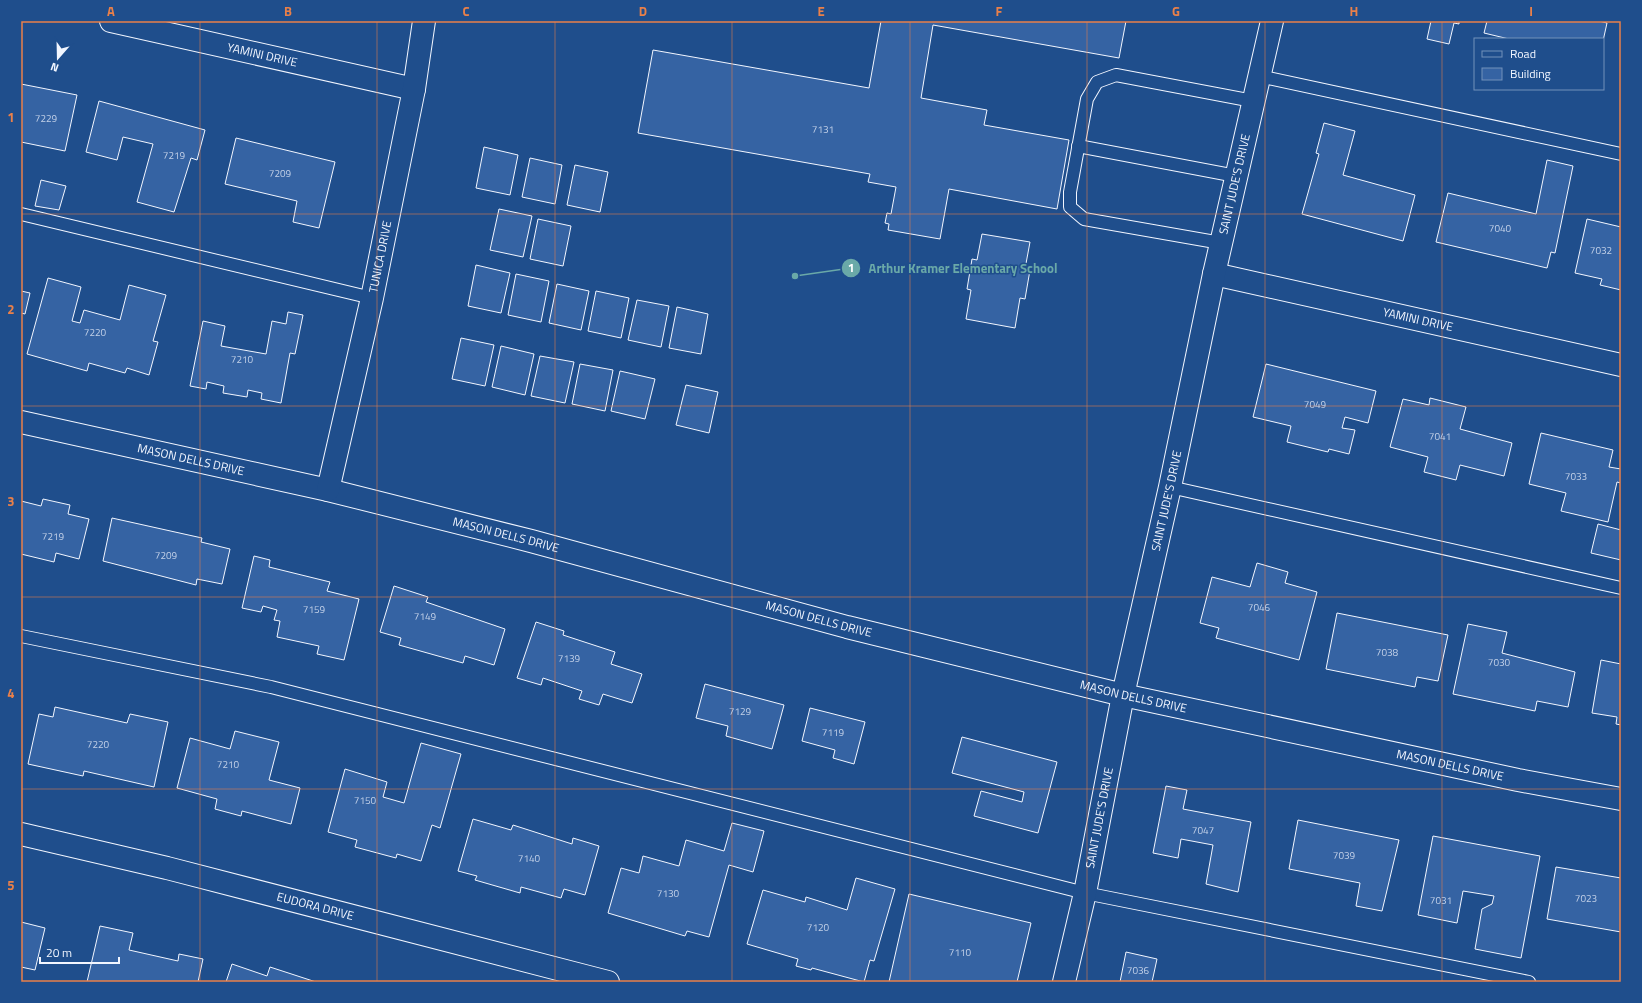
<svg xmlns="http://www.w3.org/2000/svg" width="1642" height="1003" font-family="'Titillium Web',sans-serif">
  <rect width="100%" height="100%" fill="#1f4e8c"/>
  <g fill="#3563a3" stroke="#f2f6ff">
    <polygon points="881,21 1126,21 1119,58 933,25 921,98 987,110 984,125 1069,140 1057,209 949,189 940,239 888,230 889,224 885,223 887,213 891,214 896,187 868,182 870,174 638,133 653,50 869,88"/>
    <polygon points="1431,21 1459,21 1459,24 1454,23 1449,44 1427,39"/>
    <polygon points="1487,21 1599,21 1607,23 1603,41 1603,39 1509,39 1484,33"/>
    <polygon points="21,84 77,95 65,151 21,142"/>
    <polygon points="99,101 205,130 197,160 191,158 174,212 137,202 153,144 123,137 117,160 86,152"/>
    <polygon points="1324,123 1355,131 1343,175 1415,195 1403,241 1302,214 1319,154 1316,153"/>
    <polygon points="236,138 335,162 319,228 293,222 297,201 225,184"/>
    <polygon points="484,147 518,155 510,195 476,188"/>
    <polygon points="530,158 562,165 555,204 522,197"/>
    <polygon points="1547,160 1573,166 1555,253 1551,252 1547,268 1436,242 1448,193 1536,214"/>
    <polygon points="575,165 608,172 600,212 567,205"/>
    <polygon points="41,180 66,186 59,210 35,206"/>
    <polygon points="499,209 532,216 523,257 490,250"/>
    <polygon points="538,219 571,226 563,266 530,259"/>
    <polygon points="1587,219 1621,227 1621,290 1600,285 1602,279 1575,273"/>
    <polygon points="982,234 1030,242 1025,269 1030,270 1025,299 1020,298 1015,328 966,319 971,290 967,289 972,259 977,260"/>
    <polygon points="476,265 510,273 501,313 468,306"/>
    <polygon points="516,274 549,281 541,322 508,315"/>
    <polygon points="48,278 81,287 72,321 80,323 84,310 120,320 129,285 166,295 153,341 158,342 149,375 127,368 125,373 89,363 87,371 27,354"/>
    <polygon points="557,284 589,291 581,330 549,323"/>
    <polygon points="21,291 30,293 25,314 21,313"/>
    <polygon points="596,291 629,298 621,338 588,331"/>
    <polygon points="637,300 669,306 661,347 628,340"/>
    <polygon points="677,307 708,314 701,354 669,348"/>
    <polygon points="288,312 303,315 295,354 290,353 288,364 281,403 261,399 262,393 248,390 247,397 223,393 224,386 207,382 206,389 190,386 203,321 225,326 221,346 266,354 272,321 286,324"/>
    <polygon points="461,338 494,345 485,386 452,379"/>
    <polygon points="501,346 534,354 525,395 492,387"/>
    <polygon points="540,356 574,362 565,403 531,396"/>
    <polygon points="580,364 613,370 605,411 572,404"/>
    <polygon points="1266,364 1376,391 1368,423 1345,417 1342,428 1355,430 1349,454 1329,449 1328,452 1287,442 1291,426 1253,417"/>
    <polygon points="620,371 655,379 645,419 611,411"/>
    <polygon points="686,385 718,392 709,433 676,425"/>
    <polygon points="1430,398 1466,407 1460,429 1512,443 1504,476 1460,465 1456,480 1424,472 1428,457 1390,447 1403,399 1429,405"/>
    <polygon points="1541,433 1613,450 1609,467 1621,469 1621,483 1617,482 1608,522 1561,511 1566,493 1529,484"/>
    <polygon points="43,499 70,505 68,514 89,519 79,559 56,553 54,562 21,554 21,501 41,506"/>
    <polygon points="112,518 202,538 201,542 230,549 222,584 197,579 196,585 103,561"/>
    <polygon points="1598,524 1621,530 1621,560 1591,553"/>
    <polygon points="254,556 270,560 269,567 330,582 327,591 359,599 344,660 317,654 319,646 277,637 280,621 274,620 277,610 263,606 261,612 242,608"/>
    <polygon points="1257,563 1288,572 1285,583 1317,592 1299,660 1216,638 1219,628 1200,623 1212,577 1250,587"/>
    <polygon points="394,586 428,597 426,602 505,629 494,665 465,656 463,663 399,645 401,638 380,632"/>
    <polygon points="1337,613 1448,635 1438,681 1417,677 1415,687 1326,669"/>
    <polygon points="536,622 564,631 563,635 615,652 611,664 642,674 632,703 603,694 599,705 579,699 582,691 543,678 541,685 517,678"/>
    <polygon points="1468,624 1507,632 1502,653 1575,672 1568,707 1537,701 1535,711 1453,694"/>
    <polygon points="1601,660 1621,664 1621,725 1616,724 1617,717 1592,713"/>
    <polygon points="705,684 784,705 772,749 726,736 728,726 696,718"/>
    <polygon points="55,707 127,723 130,714 168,722 154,787 84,771 83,776 28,764 39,714 53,717"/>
    <polygon points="810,708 865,722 854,764 833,758 835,750 802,741"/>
    <polygon points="235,731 279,742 269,780 300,788 291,824 242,811 241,816 215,809 217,799 177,788 190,738 230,749"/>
    <polygon points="962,737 1057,762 1038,833 974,816 981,791 1022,802 1024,792 952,773"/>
    <polygon points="421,743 461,754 440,828 432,825 421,861 397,854 396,858 355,847 357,840 328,832 345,769 387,782 383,797 404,803"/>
    <polygon points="1166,786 1187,790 1183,809 1251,822 1238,892 1206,884 1213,845 1181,839 1178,858 1153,853"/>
    <polygon points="473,819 511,830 513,825 572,844 573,838 599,846 585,895 564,889 561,898 521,887 520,893 475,880 477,876 458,871"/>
    <polygon points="1298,820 1399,840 1382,911 1356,906 1360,883 1289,869"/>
    <polygon points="732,823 764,831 753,872 729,865 709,937 687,931 685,936 608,913 621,868 639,873 643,856 679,866 686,840 724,851"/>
    <polygon points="1433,836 1540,856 1521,958 1475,949 1482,909 1492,904 1494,896 1463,891 1457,923 1418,915"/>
    <polygon points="1556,867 1621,878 1621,932 1547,919"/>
    <polygon points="856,878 895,889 874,961 870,960 864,982 812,968 811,970 796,966 798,959 747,944 763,890 805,902 806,897 847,910"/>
    <polygon points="909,894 1031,923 1017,982 889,982"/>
    <polygon points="21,922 45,928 35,970 21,967"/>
    <polygon points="100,926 133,933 129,950 178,961 179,954 203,959 198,982 87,982"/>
    <polygon points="1126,952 1157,959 1152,982 1120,982"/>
    <polygon points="232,964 267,976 270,967 316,982 226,982"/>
  </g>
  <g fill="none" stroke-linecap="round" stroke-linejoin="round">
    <defs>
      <g id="lane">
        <polyline points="1259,76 1621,154"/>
        <polyline points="1078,146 1236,176"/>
        <polyline points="21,214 372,298"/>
        <polyline points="1221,243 1084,219 1070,207 1070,192 1087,99 1097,82 1116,75 1253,101"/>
        <polyline points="1170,487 1621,588"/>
        <polyline points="21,636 271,687 1085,893 1529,982"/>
      </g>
      <g id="street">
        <path id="s1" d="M111 21 414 89"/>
        <path id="s2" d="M1214 274 1621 365"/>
        <path id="s3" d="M21 422 328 490 531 541 847 627 1123 695 1518 780 1621 799"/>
        <path id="s4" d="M328 490 372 298 414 89 424 21"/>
        <path id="s5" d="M21 834 167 868 608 982"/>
        <path id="s6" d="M1064 982 1085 893 1123 695 1170 487 1214 274 1272 21"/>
      </g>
    </defs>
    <use href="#lane" stroke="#f2f6ff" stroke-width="14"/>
    <use href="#street" stroke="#f2f6ff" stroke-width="24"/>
    <use href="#lane" stroke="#1f4e8c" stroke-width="12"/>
    <use href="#street" stroke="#1f4e8c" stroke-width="22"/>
  </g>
  <path fill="none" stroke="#ea8049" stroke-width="1" stroke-opacity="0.55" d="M200 21V982M377 21V982M555 21V982M732 21V982M910 21V982M1087 21V982M1265 21V982M1442 21V982M21 214H1621M21 406H1621M21 597H1621M21 789H1621"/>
  <g text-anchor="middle" stroke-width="3" stroke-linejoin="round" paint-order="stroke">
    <g font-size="10" fill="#c3d1e8">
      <text x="46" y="122">7229</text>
      <text x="823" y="133">7131</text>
      <text x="174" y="159">7219</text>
      <text x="280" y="177">7209</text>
      <text x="1500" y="232">7040</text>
      <text x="1601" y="254">7032</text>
      <text x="95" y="336">7220</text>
      <text x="242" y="363">7210</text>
      <text x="1315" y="408">7049</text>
      <text x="1440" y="440">7041</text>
      <text x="1576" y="480">7033</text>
      <text x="53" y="540">7219</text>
      <text x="166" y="559">7209</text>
      <text x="1259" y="611">7046</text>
      <text x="314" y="613">7159</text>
      <text x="425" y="620">7149</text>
      <text x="1387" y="656">7038</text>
      <text x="569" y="662">7139</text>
      <text x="1499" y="666">7030</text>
      <text x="740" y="715">7129</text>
      <text x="833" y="736">7119</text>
      <text x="98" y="748">7220</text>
      <text x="228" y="768">7210</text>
      <text x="365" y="804">7150</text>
      <text x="1203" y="834">7047</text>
      <text x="1344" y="859">7039</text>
      <text x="529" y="862">7140</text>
      <text x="668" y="897">7130</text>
      <text x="1586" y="902">7023</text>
      <text x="1441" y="904">7031</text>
      <text x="818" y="931">7120</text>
      <text x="960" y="956">7110</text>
      <text x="1138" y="974">7036</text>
    </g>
    <g font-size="12" fill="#f2f6ff" stroke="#1f4e8c">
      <text dy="4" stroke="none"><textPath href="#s1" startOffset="155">YAMINI DRIVE</textPath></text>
      <text dy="4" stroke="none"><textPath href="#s6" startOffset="816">SAINT JUDE'S DRIVE</textPath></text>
      <text dy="4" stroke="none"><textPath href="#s4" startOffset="239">TUNICA DRIVE</textPath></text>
      <text dy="4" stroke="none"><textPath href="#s2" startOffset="209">YAMINI DRIVE</textPath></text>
      <text dy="4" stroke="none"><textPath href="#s3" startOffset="174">MASON DELLS DRIVE</textPath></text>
      <text dy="4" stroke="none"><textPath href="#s6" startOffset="492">SAINT JUDE'S DRIVE</textPath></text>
      <text dy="4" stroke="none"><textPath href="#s3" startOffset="498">MASON DELLS DRIVE</textPath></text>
      <text dy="4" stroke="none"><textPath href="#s3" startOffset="822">MASON DELLS DRIVE</textPath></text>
      <text dy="4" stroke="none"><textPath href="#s3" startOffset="1146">MASON DELLS DRIVE</textPath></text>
      <text dy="4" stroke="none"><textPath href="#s3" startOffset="1470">MASON DELLS DRIVE</textPath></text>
      <text dy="4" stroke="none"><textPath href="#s6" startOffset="168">SAINT JUDE'S DRIVE</textPath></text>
      <text dy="4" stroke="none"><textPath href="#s5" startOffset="303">EUDORA DRIVE</textPath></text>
    </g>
  </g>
  <path fill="none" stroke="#6aa9a8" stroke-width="1.5" d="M795 276L851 268"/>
  <g fill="#6aa9a8" stroke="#1f4e8c" stroke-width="1.5">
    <circle cx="795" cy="276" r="4"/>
    <circle cx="851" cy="268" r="10"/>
  </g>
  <g font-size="12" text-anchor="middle" font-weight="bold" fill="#fff">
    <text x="851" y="272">1</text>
  </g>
  <g font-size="13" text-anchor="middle" font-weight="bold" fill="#6aa9a8" stroke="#1f4e8c" stroke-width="3" stroke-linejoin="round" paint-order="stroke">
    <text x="963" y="273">Arthur Kramer Elementary School</text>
  </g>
  <rect width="1642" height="1003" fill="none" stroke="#1f4e8c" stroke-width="44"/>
  <rect x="1474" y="38" width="130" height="52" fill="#1f4e8c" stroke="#7391ba"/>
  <rect x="1482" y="51" width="20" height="6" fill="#1f4e8c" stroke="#7391ba"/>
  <text x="1510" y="58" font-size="12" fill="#f2f6ff">Road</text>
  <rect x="1482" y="68" width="20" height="12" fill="#3563a3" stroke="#7391ba"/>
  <text x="1510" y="78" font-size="12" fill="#f2f6ff">Building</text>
  <g transform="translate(58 58) rotate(200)" stroke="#1f4e8c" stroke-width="3" paint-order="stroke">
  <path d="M0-3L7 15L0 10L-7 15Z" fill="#f2f6ff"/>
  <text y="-6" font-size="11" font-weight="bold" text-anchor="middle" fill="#f2f6ff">N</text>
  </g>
  <path d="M40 957v6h79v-6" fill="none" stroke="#f2f6ff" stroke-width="2"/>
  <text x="46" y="957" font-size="12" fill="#f2f6ff" stroke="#1f4e8c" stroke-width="3" paint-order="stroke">20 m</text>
  <rect x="22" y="22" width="1598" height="959" fill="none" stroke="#ea8049" stroke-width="1.5"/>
  <g font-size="13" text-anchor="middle" font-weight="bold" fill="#ea8049">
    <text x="111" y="16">A</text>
    <text x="288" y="16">B</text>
    <text x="466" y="16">C</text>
    <text x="643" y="16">D</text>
    <text x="821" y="16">E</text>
    <text x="999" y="16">F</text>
    <text x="1176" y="16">G</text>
    <text x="1354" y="16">H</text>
    <text x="1531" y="16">I</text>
    <text x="11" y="122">1</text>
    <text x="11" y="314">2</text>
    <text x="11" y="506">3</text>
    <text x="11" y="698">4</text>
    <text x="11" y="890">5</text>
  </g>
</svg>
